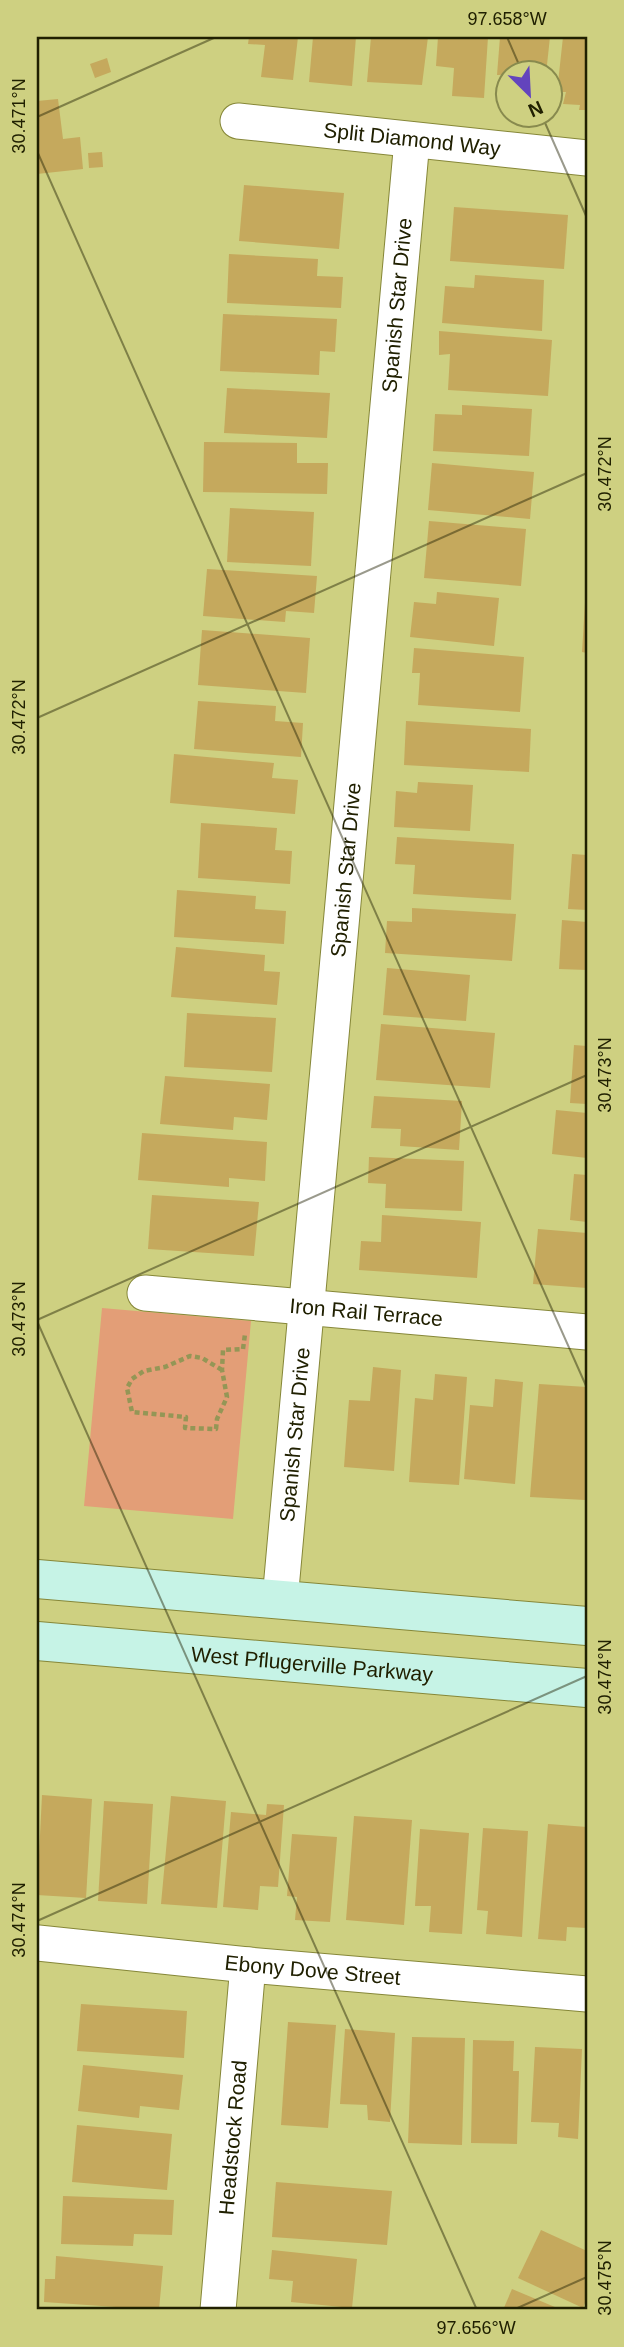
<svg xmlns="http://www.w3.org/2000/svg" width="624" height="2347" font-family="Helvetica,sans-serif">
  <rect width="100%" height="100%" fill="#ced081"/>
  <polygon fill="#e39e77" points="102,1308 251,1321 233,1519 84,1506"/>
  <g fill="#c5a95d">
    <polygon points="249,37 298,37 293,80 261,77 265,45 248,44"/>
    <polygon points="313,37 356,37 352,86 309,82"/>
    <polygon points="371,37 428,37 422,85 367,82"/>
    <polygon points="438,37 488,37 484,98 452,96 454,68 436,66"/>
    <polygon points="500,37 550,37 546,74 497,75"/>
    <polygon points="563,37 587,37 587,110 579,110 580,105 563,104 566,92 557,92"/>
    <polygon points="107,58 111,72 95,78 90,64"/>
    <polygon points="58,99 63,139 80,137 83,169 37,174 37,101"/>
    <polygon points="102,152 103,167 89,168 88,153"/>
    <polygon points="244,185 344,193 339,249 239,241"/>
    <polygon points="454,207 568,215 564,269 450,261"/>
    <polygon points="229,254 318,259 317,276 343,277 341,308 227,303"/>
    <polygon points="475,275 544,280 542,331 442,323 445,286 474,288"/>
    <polygon points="223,314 337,319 335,352 320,351 319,375 220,371"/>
    <polygon points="439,331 552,340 548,396 448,390 450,354 439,355"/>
    <polygon points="227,388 330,393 327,438 224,433"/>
    <polygon points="462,405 532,409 529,456 433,451 435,414 462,415"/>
    <polygon points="204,442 297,443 297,463 328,463 327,494 203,492"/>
    <polygon points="432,463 534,472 530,519 428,510"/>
    <polygon points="230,508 314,512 311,566 227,562"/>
    <polygon points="429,521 526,529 521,586 424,578"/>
    <polygon points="207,569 317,576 314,613 286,611 285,622 203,616"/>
    <polygon points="437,592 499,598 494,646 410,637 414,602 436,604"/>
    <polygon points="585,603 587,603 587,653 582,652"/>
    <polygon points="202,630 310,638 306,693 198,685"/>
    <polygon points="414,648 524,657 520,712 418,705 420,673 412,673"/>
    <polygon points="198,701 276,706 275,721 303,723 301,757 194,749"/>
    <polygon points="406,721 531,729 529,772 404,765"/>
    <polygon points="174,754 274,763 272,778 298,780 295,814 170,803"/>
    <polygon points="418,782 473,785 470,831 394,827 396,791 417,793"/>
    <polygon points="201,823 277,828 275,850 292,851 290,884 198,878"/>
    <polygon points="397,837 514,844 511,900 413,894 415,865 395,864"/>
    <polygon points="572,854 587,855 587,910 568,909"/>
    <polygon points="177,890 256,896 255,909 286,911 284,944 174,937"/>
    <polygon points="412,908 516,914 512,961 385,953 387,921 412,922"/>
    <polygon points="562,920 587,922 587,970 559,969"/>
    <polygon points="176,947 265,955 264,971 280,972 277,1005 171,997"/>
    <polygon points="387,968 470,975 466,1021 383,1015"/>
    <polygon points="187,1013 276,1018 272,1072 184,1067"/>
    <polygon points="381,1024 495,1033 490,1088 376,1080"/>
    <polygon points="574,1045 587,1046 587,1104 570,1103"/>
    <polygon points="165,1076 270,1084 267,1120 234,1117 233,1130 160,1124"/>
    <polygon points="374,1096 462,1101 459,1150 400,1146 401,1129 371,1128"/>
    <polygon points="556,1110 587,1113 587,1158 552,1154"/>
    <polygon points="142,1133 267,1142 265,1181 229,1178 229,1187 138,1180"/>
    <polygon points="369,1157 464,1161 462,1211 385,1208 386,1184 368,1183"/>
    <polygon points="574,1174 587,1175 587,1222 570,1220"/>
    <polygon points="152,1195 259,1202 254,1256 148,1249"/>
    <polygon points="382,1215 481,1222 477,1278 359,1270 361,1241 381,1242"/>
    <polygon points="538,1229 587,1233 587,1288 533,1284"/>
    <polygon points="373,1367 401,1370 394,1471 344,1467 349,1400 370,1401"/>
    <polygon points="435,1374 467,1377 459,1485 409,1482 415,1398 433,1400"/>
    <polygon points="495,1379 523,1382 515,1484 464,1479 470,1405 493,1407"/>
    <polygon points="539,1384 587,1387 585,1500 530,1497"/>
    <polygon points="42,1795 92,1799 86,1898 37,1895"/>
    <polygon points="171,1796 226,1801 217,1908 161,1904"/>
    <polygon points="104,1801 153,1804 147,1904 98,1901"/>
    <polygon points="267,1804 284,1805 278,1887 260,1886 258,1910 223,1907 231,1812 266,1815"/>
    <polygon points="354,1816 412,1820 404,1925 346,1920"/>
    <polygon points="548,1824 587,1827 587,1928 567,1927 566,1941 538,1939"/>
    <polygon points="483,1828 528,1831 522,1937 486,1934 488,1911 477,1910"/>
    <polygon points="420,1829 469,1833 462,1934 429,1932 431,1906 415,1906"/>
    <polygon points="292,1834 337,1837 330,1922 295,1920 297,1897 287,1896"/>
    <polygon points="81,2004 187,2011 184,2058 77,2051"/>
    <polygon points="288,2022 336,2025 328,2128 281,2125"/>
    <polygon points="345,2029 395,2033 390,2122 368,2120 367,2105 340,2104"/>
    <polygon points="412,2037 465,2038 462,2145 408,2143"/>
    <polygon points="473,2040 514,2041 513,2071 519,2071 517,2144 471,2143"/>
    <polygon points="535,2047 582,2049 578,2139 558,2137 559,2123 531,2122"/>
    <polygon points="83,2065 183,2075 179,2110 140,2106 139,2118 78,2111"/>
    <polygon points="77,2125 172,2134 167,2190 72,2182"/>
    <polygon points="276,2182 392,2191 387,2245 272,2237"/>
    <polygon points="63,2196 174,2200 172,2235 134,2234 133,2246 61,2244"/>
    <polygon points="541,2230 587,2251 587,2298 583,2308 518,2278"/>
    <polygon points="272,2250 357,2259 352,2308 291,2302 293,2281 269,2279"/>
    <polygon points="56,2256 163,2266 159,2310 44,2302 45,2279 55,2279"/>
    <polygon points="512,2289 562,2310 503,2310"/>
  </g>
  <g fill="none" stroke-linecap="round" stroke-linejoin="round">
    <defs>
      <g id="minor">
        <path id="s1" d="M238 121 587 158"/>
        <path id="s2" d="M145 1293 587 1332"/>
        <path id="s3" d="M280 1600 412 140"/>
        <path id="s4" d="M38 1943 248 1965 587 1994"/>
        <path id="s5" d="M218 2310 248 1965"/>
      </g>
      <g id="secondary">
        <polyline points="37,1579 587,1626"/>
        <path id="s6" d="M37 1641 587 1688"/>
      </g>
    </defs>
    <use href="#minor" stroke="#868738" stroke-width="37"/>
    <use href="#secondary" stroke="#868738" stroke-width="40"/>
    <polyline stroke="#949656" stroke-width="4.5" stroke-dasharray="5 3.5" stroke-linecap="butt" points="222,1370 202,1358 190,1356 165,1367 144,1371 132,1379 127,1388 132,1412 186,1417 185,1428 216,1429 217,1419 227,1397 222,1370 223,1350 243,1349 245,1334"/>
    <use href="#minor" stroke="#fff" stroke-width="35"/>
    <use href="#secondary" stroke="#c6f3e6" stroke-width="38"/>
  </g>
  <path fill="none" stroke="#202001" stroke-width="2" stroke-opacity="0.45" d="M507 37 523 74M542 116 587 218M37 117 216 37M37 151 587 1388M37 718 587 473M37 1320 587 1075M37 1321 477 2310M37 1921 587 1676M513 2310 587 2277"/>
  <g text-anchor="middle" stroke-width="6" stroke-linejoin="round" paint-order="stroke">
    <g font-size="21" fill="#202001" stroke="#ced081">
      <text dy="7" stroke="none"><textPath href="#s1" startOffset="175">Split Diamond Way</textPath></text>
      <text dy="7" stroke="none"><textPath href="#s3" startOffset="1300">Spanish Star Drive</textPath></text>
      <text dy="7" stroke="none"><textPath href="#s3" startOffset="733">Spanish Star Drive</textPath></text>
      <text dy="7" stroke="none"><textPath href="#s2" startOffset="222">Iron Rail Terrace</textPath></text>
      <text dy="7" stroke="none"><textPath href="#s3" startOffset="166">Spanish Star Drive</textPath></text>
      <text dy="7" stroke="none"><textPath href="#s6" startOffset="276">West Pflugerville Parkway</textPath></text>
      <text dy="7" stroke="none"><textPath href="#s4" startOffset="276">Ebony Dove Street</textPath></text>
      <text dy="7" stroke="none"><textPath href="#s5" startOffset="173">Headstock Road</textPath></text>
    </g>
  </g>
  <rect width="624" height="2347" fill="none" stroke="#ced081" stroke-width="77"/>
  <g transform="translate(529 94) rotate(156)"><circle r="33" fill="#ced081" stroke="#888a4e" stroke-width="2"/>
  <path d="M0-5L12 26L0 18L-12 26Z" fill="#6344bd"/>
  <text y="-10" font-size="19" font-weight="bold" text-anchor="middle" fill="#202001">N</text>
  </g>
  <rect x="38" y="38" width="548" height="2270" fill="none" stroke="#202001" stroke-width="2.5"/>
  <g font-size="18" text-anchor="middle" fill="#202001">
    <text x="507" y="25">97.658°W</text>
    <text transform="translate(19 116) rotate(-90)" y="6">30.471°N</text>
    <text transform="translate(605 474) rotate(-90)" y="6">30.472°N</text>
    <text transform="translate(19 717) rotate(-90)" y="6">30.472°N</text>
    <text transform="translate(605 1075) rotate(-90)" y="6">30.473°N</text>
    <text transform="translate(19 1319) rotate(-90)" y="6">30.473°N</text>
    <text transform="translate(605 1677) rotate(-90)" y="6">30.474°N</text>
    <text transform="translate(19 1920) rotate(-90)" y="6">30.474°N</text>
    <text transform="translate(605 2278) rotate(-90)" y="6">30.475°N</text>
    <text x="476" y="2334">97.656°W</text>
  </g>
</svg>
